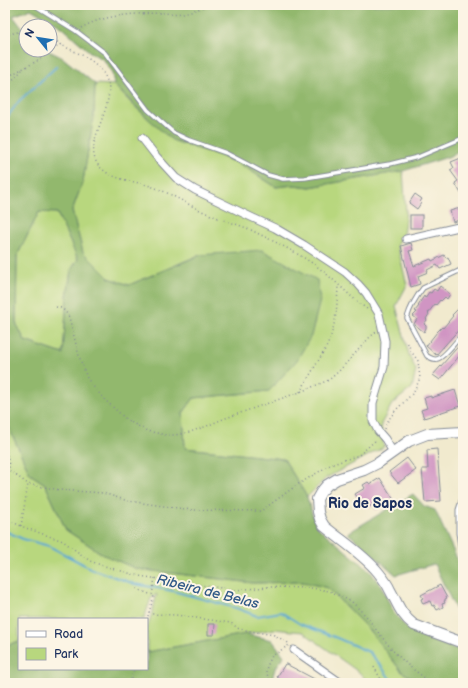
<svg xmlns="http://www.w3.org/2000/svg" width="468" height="688" font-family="'Balsamiq Sans',sans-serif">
  <rect width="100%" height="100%" fill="#fcf5e5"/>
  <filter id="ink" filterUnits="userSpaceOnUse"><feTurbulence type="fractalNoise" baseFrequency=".025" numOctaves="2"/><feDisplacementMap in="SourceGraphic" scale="8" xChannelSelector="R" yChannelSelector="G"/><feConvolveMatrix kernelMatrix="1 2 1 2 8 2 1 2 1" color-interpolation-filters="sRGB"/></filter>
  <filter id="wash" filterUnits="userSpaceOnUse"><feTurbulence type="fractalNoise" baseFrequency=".012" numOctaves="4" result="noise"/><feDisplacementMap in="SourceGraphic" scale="16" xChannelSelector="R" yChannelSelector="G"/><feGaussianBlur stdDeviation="0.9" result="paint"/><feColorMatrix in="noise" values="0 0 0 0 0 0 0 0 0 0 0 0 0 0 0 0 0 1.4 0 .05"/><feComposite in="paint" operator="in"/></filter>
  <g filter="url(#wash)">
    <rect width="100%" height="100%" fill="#f1eace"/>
    <g fill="#b8d77e" stroke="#6a836e">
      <polygon points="95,84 114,85 131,103 172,140 195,148 218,155 240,164 276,187 294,185 310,187 403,171 406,213 403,235 397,244 407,285 396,306 409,355 416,370 412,388 392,404 381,424 384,447 326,478 307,497 284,459 185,448 183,413 194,398 269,391 199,255 129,285 109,278 83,252 72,211 83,181 94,115"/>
      <polygon points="39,212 57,213 78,259 71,270 67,297 63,354 25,341 16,323 17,256"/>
      <polygon points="5,419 30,474 45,484 66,530 104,555 137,569 253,583 303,582 328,588 369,630 402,672 422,683 369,683 360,673 303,632 274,629 147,652 147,630 157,594 151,598 144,619 19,619 19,641 5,646"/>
    </g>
    <g fill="#92b86d" stroke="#567466" fill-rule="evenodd">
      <path d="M5 5H463V149L448 157 403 171 310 187 294 185 276 187 240 164 218 155 195 148 172 140 158 128 114 85 112 73 104 60 90 52 62 27 31 9 13 16 26 33V50H47L63 58 95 84 94 115 83 181 72 211 83 252 109 278 129 285 200 255 262 250 317 280 320 300 311 336 297 360 269 391 194 398 183 413 185 448 284 459 307 497 316 526 370 571 381 586 394 613 409 630 432 641 463 651V683H422L402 672 369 630 328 588 303 582 253 583 137 569 104 555 66 530 45 484 30 474 5 419ZM39 212 57 213 78 259 71 270 67 297 63 354 25 341 16 323 17 256Z"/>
      <polygon points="413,494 424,506 435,510 463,572 463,625 434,564 396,575 348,533"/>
      <polygon points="245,634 272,640 284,656 275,669 271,683 5,683 5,646 19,641 19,669 147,669 147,652"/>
    </g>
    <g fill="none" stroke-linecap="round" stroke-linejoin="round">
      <g stroke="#59a7d3" stroke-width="2">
        <polyline points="5,120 19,101 57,66"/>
        <polyline points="5,531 23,539 49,546 94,570 135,584 173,591 236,608 257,616 281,612 300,624 337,638 369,652 381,666 393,683"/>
      </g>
    </g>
    <g id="blocks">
      <g fill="#d095c3">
        <polygon points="461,158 463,161 463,197 455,183 458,181 450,170 454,168 451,162"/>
        <polygon points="415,194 422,199 420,202 421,203 417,209 409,203"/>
        <polygon points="460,208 463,219 453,222 450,211"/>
        <rect x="410" y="215" width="12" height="13"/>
        <polygon points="411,243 413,250 409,251 414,266 431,259 432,261 444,255 446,258 448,257 451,264 440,269 437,265 427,270 428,272 418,276 420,284 411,287 401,246"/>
        <polygon points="440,286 450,294 447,299 445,297 441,301 440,300 436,305 435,304 428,313 429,314 426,319 427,320 424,324 426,326 426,328 424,332 414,324 417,319 413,316 417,312 415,311 419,306 418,305 424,296 425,298 429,292 431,293 434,289 437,291"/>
        <polygon points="463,304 463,325 436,355 426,346 437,332 442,327 443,328 453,316 452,315"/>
        <polygon points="463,341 463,351 440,380 433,375"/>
        <polygon points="455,390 460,406 424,418 421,410 427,408 424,398 431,396 431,398"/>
        <polygon points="437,449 441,501 425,502 422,469 428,469 427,450"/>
        <polygon points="407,458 416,470 398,483 389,472"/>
        <polygon points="380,478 394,500 376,510 373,504 369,507 367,505 364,507 355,494 365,488 363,485 368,482 370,484"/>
        <polygon points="440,585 447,598 445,599 445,601 444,601 445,603 442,604 443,607 437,610 434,605 432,606 430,601 423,604 421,599 423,598 421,595"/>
        <polygon points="208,624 215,624 214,635 208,635"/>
        <polygon points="285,664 286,664 322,683 280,683 281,680 277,677"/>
      </g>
    </g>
  </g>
  <g filter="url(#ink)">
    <use href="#blocks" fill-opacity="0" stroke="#868c96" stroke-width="1"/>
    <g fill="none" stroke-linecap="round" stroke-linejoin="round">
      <defs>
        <g id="service">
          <polyline points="34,5 76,31 105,53 148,110 174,133 189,140 226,153 268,175 283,179 305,178 390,164 418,157 463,138"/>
          <path d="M463 269 423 288C416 297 410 308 407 318L427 356C431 358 433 360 437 359 444 358 458 339 463 333"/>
        </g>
        <g id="minor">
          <polyline points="142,138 156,156 176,178 195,190 251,217 275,228 304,245 345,272 358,284 366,293 379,314 385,341 384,367 373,403 373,421 378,431 385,439 393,452"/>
          <polyline points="406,239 463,226"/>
          <polyline points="463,501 460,510 460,533 463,552"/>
          <polyline points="294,650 341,683"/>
        </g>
        <path id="secondary" d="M463 432 427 434 409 441 378 463 364 470 337 479 327 485 321 492 317 499 318 512 320 519 324 526C342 541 363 554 378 572 382 577 387 583 390 590 398 604 400 614 414 625L463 643"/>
      </defs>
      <use href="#service" stroke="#868c96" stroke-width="5.5"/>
      <use href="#minor" stroke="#868c96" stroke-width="9"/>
      <use href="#secondary" stroke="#868c96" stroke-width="12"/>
      <g stroke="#868c96" stroke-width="1.5" stroke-dasharray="1 3" stroke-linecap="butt">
        <path d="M81 28C105 14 134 14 161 13 168 13 176 14 183 13 192 11 201 8 209 5"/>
        <polyline points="5,35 18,32 26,32"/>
        <path d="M50 38C55 40 59 43 63 46 78 53 99 61 106 78 120 106 76 147 102 169 115 181 138 181 153 187 175 195 194 209 216 217 228 222 241 225 253 231 275 242 299 253 319 268 336 281 350 297 367 309"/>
        <polyline points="5,78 37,61 61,44"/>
        <polyline points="5,88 23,69"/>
        <polyline points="56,307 61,308 65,311 69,317 79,356 87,378 92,385 105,400 127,420 147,431 166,435 175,435 190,432 207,426 223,419 300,392 329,380 340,370 369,338 376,332"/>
        <path d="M300 392 327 346C336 325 337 308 338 286"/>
        <polyline points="385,429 387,422 395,411 414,392 420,378 418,361 411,351 407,341"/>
        <polyline points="5,448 6,448 10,471 28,484 60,490 103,493 128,501 192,510 261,511 297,485 330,465 359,455 376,440"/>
        <polyline points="5,519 26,528 63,541 90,561 101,565 139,576 235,590 268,587 311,588 330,591 352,602 367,617 377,631 394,652 410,667 426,679 440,683"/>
        <polyline points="21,526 28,484"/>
        <polyline points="155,578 152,595 154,596 149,612 153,614 176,615 231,623 239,629 274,635 287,642 290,645"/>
        <polyline points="137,589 152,595"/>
        <polyline points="147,620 149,612"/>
        <polyline points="374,667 383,683"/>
        <polyline points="130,683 134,669"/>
        <polyline points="271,683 266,672 267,666 272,656 289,645"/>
      </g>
      <use href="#service" stroke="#fff" stroke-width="3.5"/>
      <use href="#minor" stroke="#fff" stroke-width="7"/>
      <use href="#secondary" stroke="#fff" stroke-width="10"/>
    </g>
  </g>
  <g text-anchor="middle" stroke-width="4" stroke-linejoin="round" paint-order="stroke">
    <g font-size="14" font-weight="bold" fill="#1b2f5e" stroke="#fcf5e5">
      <text x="370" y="508">Rio de Sapos</text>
    </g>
    <g font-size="14" font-style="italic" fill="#315987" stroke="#fcf5e5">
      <text transform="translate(208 591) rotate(14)" y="5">Ribeira de Belas</text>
    </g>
  </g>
  <rect width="468" height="688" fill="none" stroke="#fcf5e5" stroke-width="20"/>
  <rect x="18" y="618" width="130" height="52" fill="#fcf5e5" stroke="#a2a6af"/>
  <rect x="26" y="631" width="20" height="6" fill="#ffffff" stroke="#a2a6af"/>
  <text x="54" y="638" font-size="12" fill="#1b2f5e">Road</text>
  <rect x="26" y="648" width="20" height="12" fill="#b8d77e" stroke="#a2a6af"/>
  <text x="54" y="658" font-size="12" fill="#1b2f5e">Park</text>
  <g transform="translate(38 38) rotate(300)"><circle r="19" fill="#fcf5e5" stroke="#a2a6af"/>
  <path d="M0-3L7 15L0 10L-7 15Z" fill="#1f6fb2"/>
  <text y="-6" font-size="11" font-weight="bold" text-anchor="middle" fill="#1b2f5e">N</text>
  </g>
</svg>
